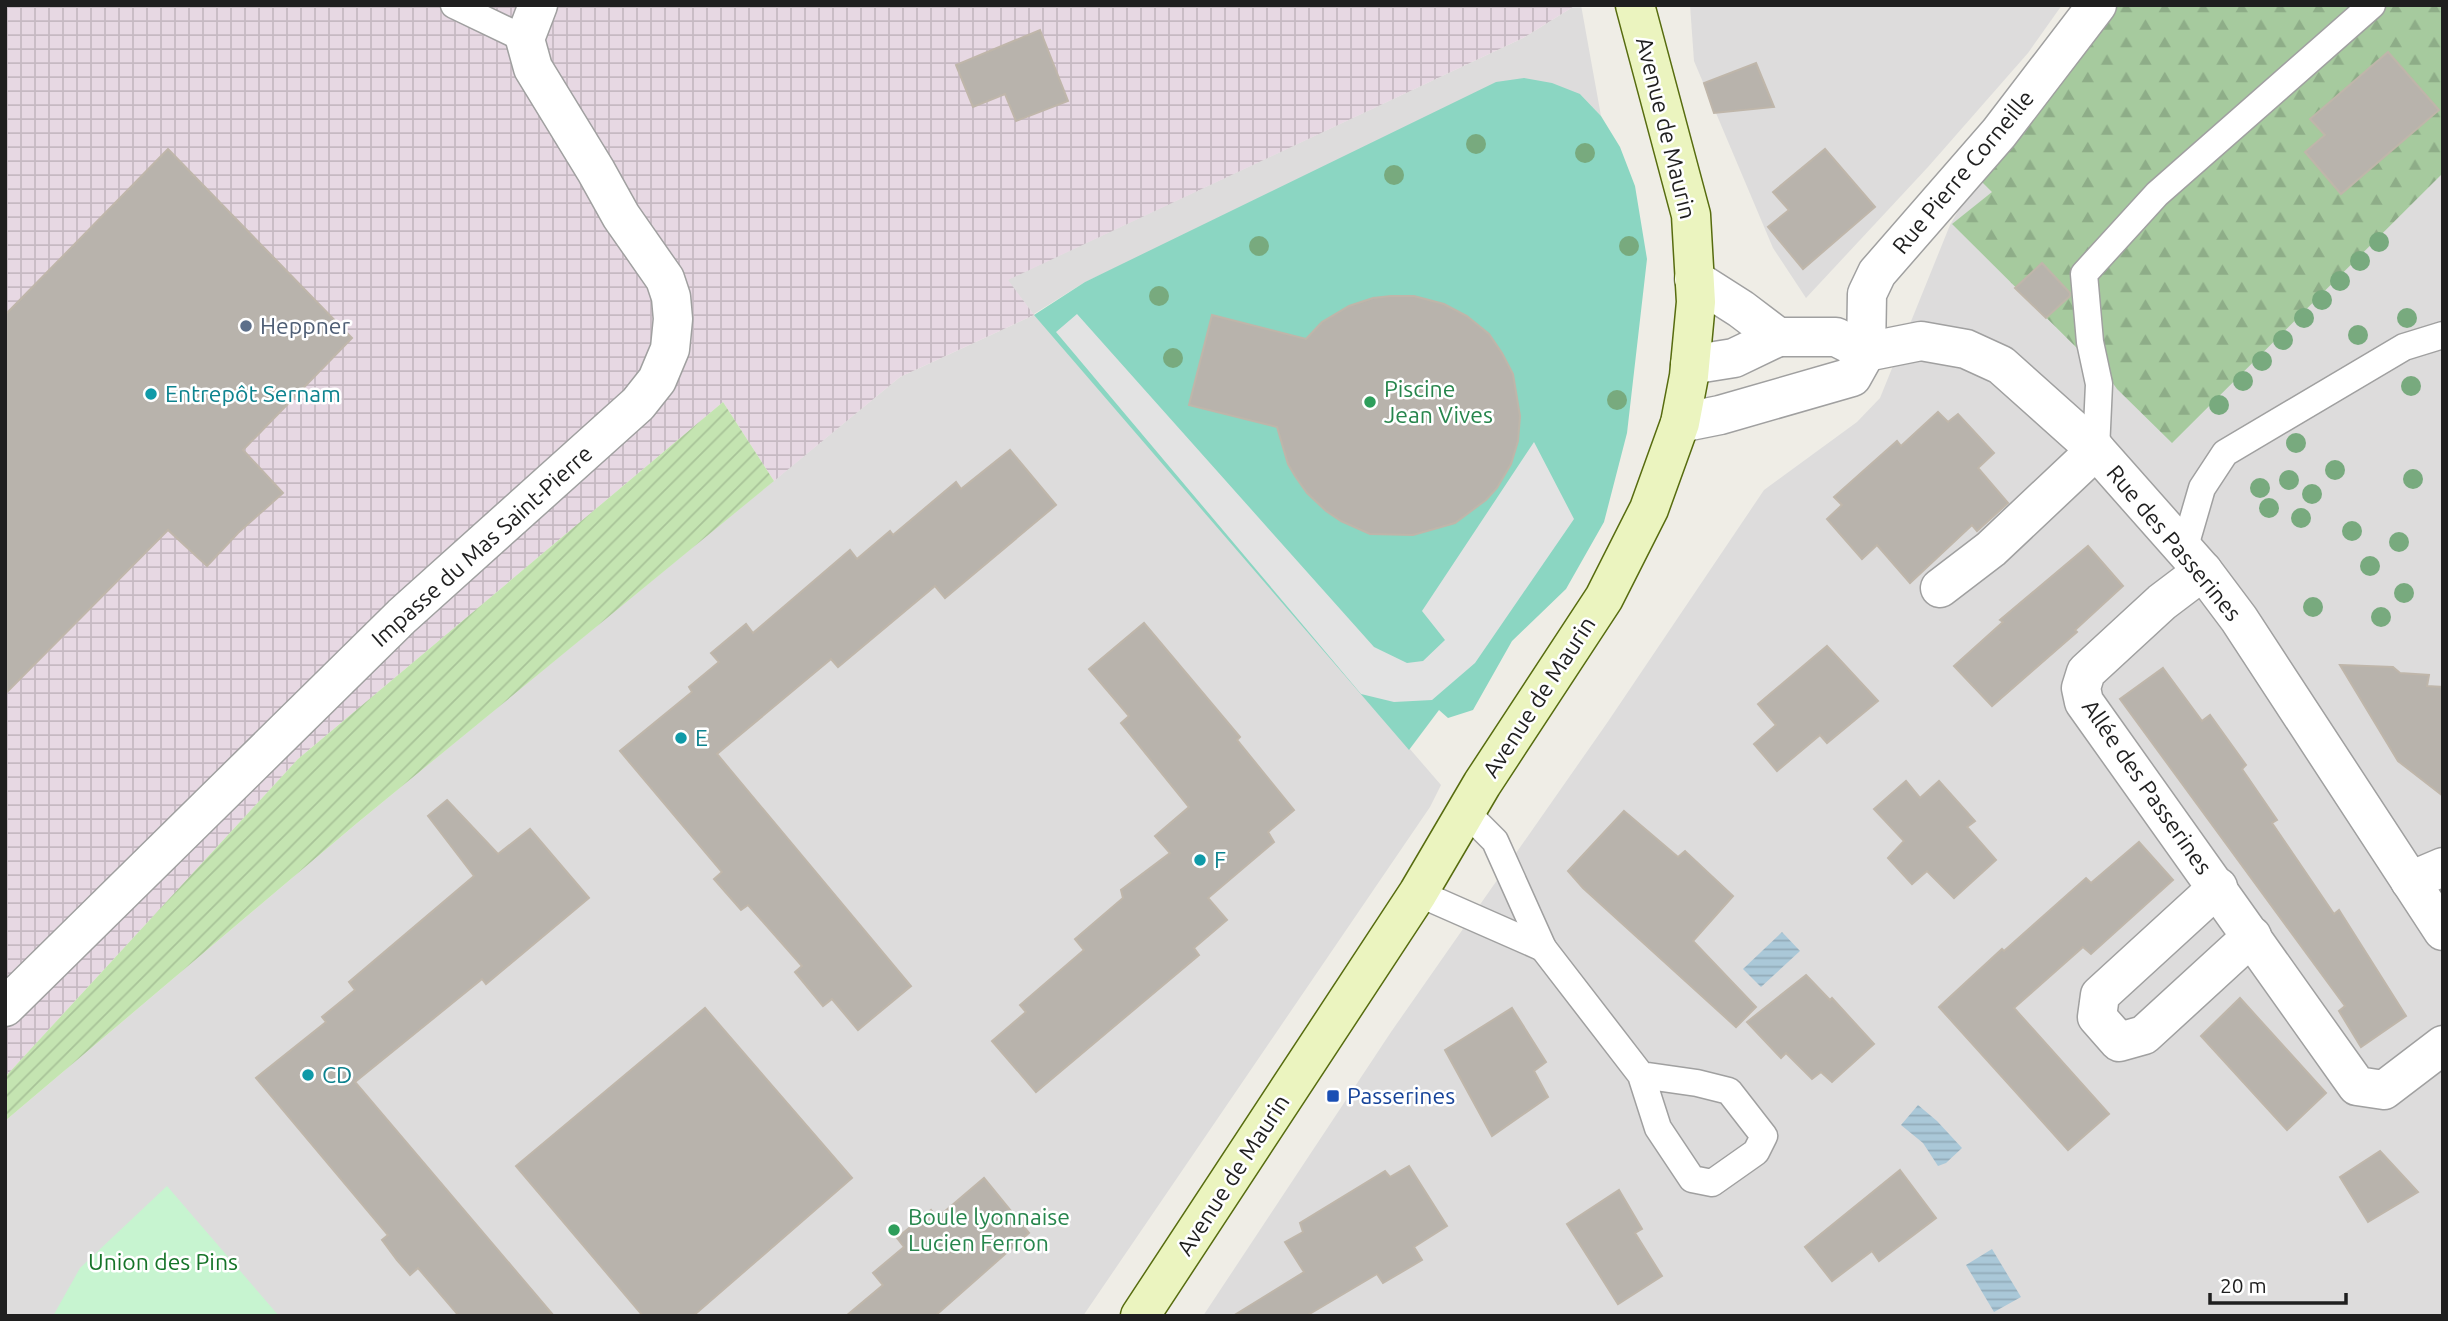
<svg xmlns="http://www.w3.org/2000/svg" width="2448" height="1321" font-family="Ubuntu,sans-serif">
  <defs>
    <pattern id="industrial-grid" width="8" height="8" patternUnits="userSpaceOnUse" patternTransform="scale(1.75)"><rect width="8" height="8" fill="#e7d8e3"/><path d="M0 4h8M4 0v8" fill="none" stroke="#c6b9c2"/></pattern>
    <pattern id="forest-firs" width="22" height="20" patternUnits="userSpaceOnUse" patternTransform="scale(1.75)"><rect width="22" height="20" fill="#a6ca9e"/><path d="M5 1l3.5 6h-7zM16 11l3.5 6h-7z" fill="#8ead88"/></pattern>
    <pattern id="garden-furrows" width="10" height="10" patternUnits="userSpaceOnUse" patternTransform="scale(1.75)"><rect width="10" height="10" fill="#c4e4b1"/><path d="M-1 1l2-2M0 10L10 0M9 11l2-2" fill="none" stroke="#a8c398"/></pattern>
    <pattern id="water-rules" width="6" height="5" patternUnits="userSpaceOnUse" patternTransform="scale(1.75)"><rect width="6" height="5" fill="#aac8d8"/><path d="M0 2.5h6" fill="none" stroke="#92abb9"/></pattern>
  </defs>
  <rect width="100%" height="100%" fill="#efede6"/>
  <g fill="#dddcdc">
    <polygon points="1576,5 1581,5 1601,116 1580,94 1182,237 1085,282 1034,314 1441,785 1430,807 1083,1316 5,1316 5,1121 356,824 900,377 1034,315 1007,280 1523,38"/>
    <polygon points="1690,5 2062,5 2028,53 1928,167 1806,298 1773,248 1694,61"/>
    <polygon points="2443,5 2443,1316 1203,1316 1391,1032 1607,723 1764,490 1857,422 1880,398 1950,225 1977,178"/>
  </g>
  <polygon fill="url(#industrial-grid)" points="5,5 502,7 1576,5 1523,38 1008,280 1034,315 900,377 774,481 723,402 298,759 5,1077"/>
  <polygon fill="url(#forest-firs)" points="2116,5 2443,5 2443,173 2172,443 2117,389 2107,375 2086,357 1952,224 1992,192 1978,178"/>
  <polygon fill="#c7f4d0" points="167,1186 279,1316 53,1316 80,1268"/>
  <polygon fill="url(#garden-furrows)" points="723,402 774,481 356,824 5,1121 5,1077 298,759"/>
  <polygon fill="#8bd6c2" points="1524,78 1552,83 1580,94 1601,116 1620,147 1635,186 1647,259 1627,433 1604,522 1566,589 1512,641 1473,710 1448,718 1439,710 1409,750 1034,315 1085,282 1496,82"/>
  <polygon fill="#e3e3e3" points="1077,314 1374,647 1407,663 1423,661 1445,640 1422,611 1534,442 1574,519 1475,663 1432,700 1394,702 1361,694 1056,332"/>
  <g fill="url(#water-rules)">
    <polygon points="1782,932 1800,951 1761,987 1743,969"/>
    <polygon points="1918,1105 1937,1121 1962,1148 1946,1163 1938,1166 1923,1143 1901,1125"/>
    <polygon points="1992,1249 2021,1297 1994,1312 1966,1265"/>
  </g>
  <g fill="#b8b3ac" stroke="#bfb6aa" stroke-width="2">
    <polygon points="1040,30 1068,101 1016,121 1005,94 973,107 956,65"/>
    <polygon points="2388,52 2439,110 2341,194 2305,152 2325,135 2310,119"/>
    <polygon points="1756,63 1774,107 1714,113 1704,83"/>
    <polygon points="168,149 352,338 243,450 283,493 238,533 207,566 168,530 5,694 5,315"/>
    <polygon points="1825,149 1875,207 1803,269 1768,227 1789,210 1773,192"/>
    <polygon points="2042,263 2070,293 2070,296 2046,318 2015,288"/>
    <polygon points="1391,296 1414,296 1444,304 1467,316 1489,334 1502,353 1513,374 1520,416 1518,441 1511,464 1497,488 1486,500 1455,523 1413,535 1370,534 1341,521 1326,511 1307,493 1295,476 1288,464 1277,427 1189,405 1212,315 1306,339 1322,322 1349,306 1373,298"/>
    <polygon points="1938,412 1948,422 1958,414 1994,453 1978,468 2008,503 1977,531 1972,525 1910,583 1877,545 1862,559 1827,519 1842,505 1834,497 1897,441 1901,446"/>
    <polygon points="1010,450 1056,505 945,598 935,586 838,667 831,659 717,754 911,986 858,1030 832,999 823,1006 795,972 802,966 748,905 741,910 728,895 714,879 722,872 620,751 692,692 689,687 719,662 711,653 746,624 753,633 850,550 857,559 890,531 893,535 956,482 961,489"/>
    <polygon points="2088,546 2123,586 2075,630 2077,632 1992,706 1954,666 2003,622 2000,620"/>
    <polygon points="1144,623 1240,737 1237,740 1294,810 1268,832 1274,842 1208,898 1227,920 1194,948 1199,955 1036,1092 992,1041 1026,1012 1020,1005 1084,950 1075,939 1123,898 1121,890 1170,853 1155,836 1189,807 1121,723 1129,716 1089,669"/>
    <polygon points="1827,646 1878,701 1827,743 1820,735 1777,771 1754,744 1776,725 1758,704"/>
    <polygon points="2340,665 2393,667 2400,673 2429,675 2427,686 2443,687 2443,796 2398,761"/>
    <polygon points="2163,668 2202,721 2210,715 2246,765 2242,769 2277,820 2272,823 2334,914 2339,910 2406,1016 2361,1047 2339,1011 2345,1006 2120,699"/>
    <polygon points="1906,781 1920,798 1939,781 1975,821 1967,827 1996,860 1954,898 1927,871 1912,884 1888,858 1904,841 1874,809"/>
    <polygon points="447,800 498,854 530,829 589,898 486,984 482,979 355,1082 554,1316 459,1316 418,1268 410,1275 397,1260 382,1240 388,1235 256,1078 326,1022 322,1017 355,990 349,982 474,876 428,816"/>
    <polygon points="1624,811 1678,857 1685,851 1733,896 1693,941 1756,1007 1736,1027 1583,888 1568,871"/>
    <polygon points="2139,842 2173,880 2091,954 2083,947 2014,1008 2109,1114 2068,1150 1939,1007 2002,949 2004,951 2086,878 2091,883"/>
    <polygon points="1806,975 1830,1000 1832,998 1874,1044 1832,1082 1821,1072 1812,1079 1786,1053 1781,1058 1747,1022"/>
    <polygon points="2240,998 2326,1093 2287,1130 2201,1036"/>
    <polygon points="705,1008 852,1178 693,1316 643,1316 516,1166"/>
    <polygon points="1512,1008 1546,1062 1534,1071 1548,1097 1492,1136 1445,1050"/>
    <polygon points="2380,1151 2418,1192 2368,1222 2340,1177"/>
    <polygon points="1409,1166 1447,1226 1414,1247 1422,1260 1383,1283 1377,1274 1306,1316 1233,1316 1304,1272 1285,1242 1303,1232 1300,1223 1385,1171 1390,1177"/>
    <polygon points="1900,1170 1936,1218 1879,1261 1872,1251 1832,1281 1805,1247"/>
    <polygon points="984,1178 1029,1233 935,1316 846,1316 883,1285 873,1273 904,1247 897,1238 931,1210 937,1218"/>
    <polygon points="1619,1190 1642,1229 1635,1233 1662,1276 1618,1304 1567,1224"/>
  </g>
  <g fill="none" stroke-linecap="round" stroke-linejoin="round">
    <defs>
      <g id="lane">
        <polyline points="454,5 525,39"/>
        <polyline points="2096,450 2099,384 2090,342 2084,274 2157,194 2372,5"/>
        <polyline points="2184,550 2202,488 2225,453 2404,347 2443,335"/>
        <polyline points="1466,812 1495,841 1543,948 1641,1075 1658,1128 1692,1179 1712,1183 1756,1152 1764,1136 1729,1091 1697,1083 1641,1075"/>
        <polyline points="1418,893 1543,948"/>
      </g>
      <g id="street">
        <polyline points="1694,279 1741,309 1778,337 1836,337 1866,352 1921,341 1966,349 2001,365 2096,450 2203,571 2239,619 2443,931"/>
        <polyline points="1690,365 1734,358 1778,337"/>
        <polyline points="1680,423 1720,415 1852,377 1866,352 1867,294 1877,273 1999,133 2097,5"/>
        <polyline points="2203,571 2162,602 2086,672 2081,688 2084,702 2357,1086 2384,1090 2443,1045"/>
        <polyline points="1940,588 1991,549 2096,450"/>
        <polyline points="2410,881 2443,867"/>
        <polyline points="2218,887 2100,995 2097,1017 2119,1042 2144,1035 2252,936"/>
        <polyline points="5,1007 402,616 638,404 657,380 670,349 673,319 671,297 665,279 621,216 596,171 533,68 525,39 538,5"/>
      </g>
      <polyline id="secondary" points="1140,1316 1418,893 1482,784 1604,598 1649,509 1680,423 1689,376 1696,302 1691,215 1635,5"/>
    </defs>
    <use href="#lane" stroke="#a0a0a0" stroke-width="29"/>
    <use href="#street" stroke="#a0a0a0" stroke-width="41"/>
    <use href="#secondary" stroke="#576c0f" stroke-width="41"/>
    <use href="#lane" stroke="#fff" stroke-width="26"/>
    <use href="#street" stroke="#fff" stroke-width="38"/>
    <use href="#secondary" stroke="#ebf4bf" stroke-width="38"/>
  </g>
  <g fill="#78aa7e">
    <circle cx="1476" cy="144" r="10"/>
    <circle cx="1585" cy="153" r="10"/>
    <circle cx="1394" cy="175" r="10"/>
    <circle cx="2379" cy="242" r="10"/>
    <circle cx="1259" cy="246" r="10"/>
    <circle cx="1629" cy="246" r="10"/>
    <circle cx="2360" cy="261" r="10"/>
    <circle cx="2340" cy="281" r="10"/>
    <circle cx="1159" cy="296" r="10"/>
    <circle cx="2322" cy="300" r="10"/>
    <circle cx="2304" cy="318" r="10"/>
    <circle cx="2407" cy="318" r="10"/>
    <circle cx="2358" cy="335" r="10"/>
    <circle cx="2283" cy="340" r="10"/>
    <circle cx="1173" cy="358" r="10"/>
    <circle cx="2262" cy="361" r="10"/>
    <circle cx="2243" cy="381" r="10"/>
    <circle cx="2411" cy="386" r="10"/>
    <circle cx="1617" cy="400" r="10"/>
    <circle cx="2219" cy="405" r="10"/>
    <circle cx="2296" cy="443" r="10"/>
    <circle cx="2335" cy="470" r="10"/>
    <circle cx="2413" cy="479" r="10"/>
    <circle cx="2289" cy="480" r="10"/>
    <circle cx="2260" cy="488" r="10"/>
    <circle cx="2312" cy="494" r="10"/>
    <circle cx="2269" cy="508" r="10"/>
    <circle cx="2301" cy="518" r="10"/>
    <circle cx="2352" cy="531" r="10"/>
    <circle cx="2399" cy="542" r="10"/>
    <circle cx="2370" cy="566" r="10"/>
    <circle cx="2404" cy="593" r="10"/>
    <circle cx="2313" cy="607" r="10"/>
    <circle cx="2381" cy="617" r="10"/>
  </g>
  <circle fill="#5c6f8a" stroke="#fff" stroke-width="2.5" cx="246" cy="326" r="7"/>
  <g fill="#0f9aa8" stroke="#fff" stroke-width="2.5">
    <circle cx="151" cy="394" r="7"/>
    <circle cx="681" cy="738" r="7"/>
    <circle cx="1200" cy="860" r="7"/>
    <circle cx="308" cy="1075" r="7"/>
  </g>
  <g fill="#2e9e5b" stroke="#fff" stroke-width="2.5">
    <circle cx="1370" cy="402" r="7"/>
    <circle cx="894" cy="1230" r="7"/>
  </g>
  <rect fill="#1a4fb4" stroke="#fff" stroke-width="2.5" x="1326" y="1089" width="14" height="14" rx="3.5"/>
  <g text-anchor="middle" stroke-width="5" stroke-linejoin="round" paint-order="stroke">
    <g font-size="23" fill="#1f1f1f" stroke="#fff">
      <text transform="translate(1666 128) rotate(76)" y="8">Avenue de Maurin</text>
      <text transform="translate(1963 172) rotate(-50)" y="8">Rue Pierre Corneille</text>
      <text transform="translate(2174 543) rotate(50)" y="8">Rue des Passerines</text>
      <text transform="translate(482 546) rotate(-42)" y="8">Impasse du Mas Saint-Pierre</text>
      <text transform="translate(1539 697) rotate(-57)" y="8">Avenue de Maurin</text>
      <text transform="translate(2147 787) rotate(55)" y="8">Allée des Passerines</text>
      <text transform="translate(1233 1175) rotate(-57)" y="8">Avenue de Maurin</text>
    </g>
    <g font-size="23" fill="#4e5e75" stroke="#fff" text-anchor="start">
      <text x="260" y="334">Heppner</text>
    </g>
    <g font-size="23" fill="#27864d" stroke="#fff" text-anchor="start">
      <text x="1384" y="397">Piscine<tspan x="1384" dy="26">Jean Vives</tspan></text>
      <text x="908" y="1225">Boule lyonnaise<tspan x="908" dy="26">Lucien Ferron</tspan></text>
    </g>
    <g font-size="23" fill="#0d838f" stroke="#fff" text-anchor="start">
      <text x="165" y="402">Entrepôt Sernam</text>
      <text x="695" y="746">E</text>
      <text x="1214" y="868">F</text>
      <text x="322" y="1083">CD</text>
    </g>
    <g font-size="23" fill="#164399" stroke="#fff" text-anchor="start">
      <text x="1347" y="1104">Passerines</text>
    </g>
    <g font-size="23" fill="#167429" stroke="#fff">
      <text x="163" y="1270">Union des Pins</text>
    </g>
  </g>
  <rect width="2448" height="1321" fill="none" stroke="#1f1f1f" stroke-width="14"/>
  <path d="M2210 1293v10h136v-10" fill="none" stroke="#1f1f1f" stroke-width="3.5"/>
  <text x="2220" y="1293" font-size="21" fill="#1f1f1f" stroke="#ffffff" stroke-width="5" paint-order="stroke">20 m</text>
</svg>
